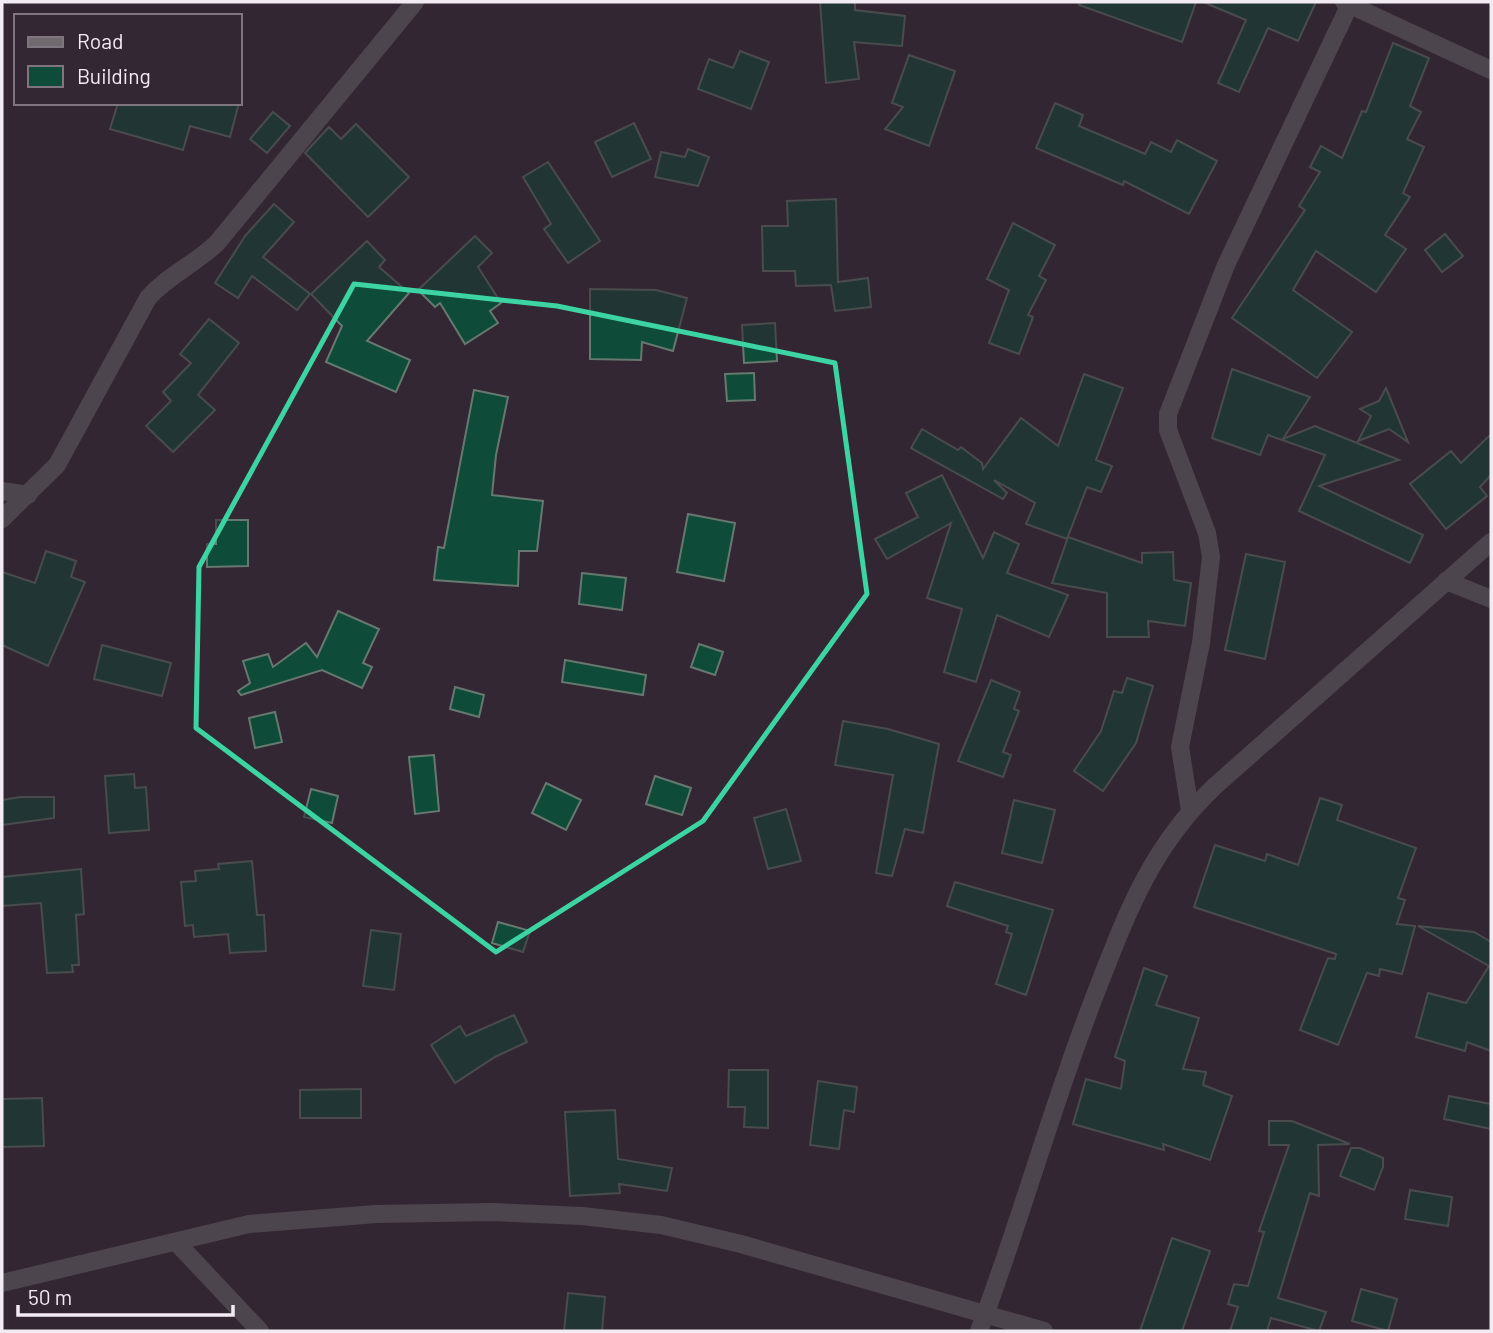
<svg xmlns="http://www.w3.org/2000/svg" width="1493" height="1333" font-family="Barlow,sans-serif">
  <rect width="100%" height="100%" fill="#322732"/>
  <g fill="#0e4b38" stroke="#667870" stroke-width="2">
    <polygon points="820,2 855,2 855,10 905,16 902,46 854,42 859,79 826,83"/>
    <polygon points="1080,2 1196,2 1182,42 1079,5"/>
    <polygon points="1203,2 1316,2 1298,41 1268,28 1239,92 1218,83 1246,20"/>
    <polygon points="1393,43 1429,58 1410,106 1421,112 1407,139 1424,147 1403,193 1410,197 1385,235 1406,249 1376,292 1316,251 1293,290 1352,332 1317,378 1232,318 1305,210 1299,206 1320,172 1310,167 1321,146 1342,158 1362,111 1366,112"/>
    <polygon points="740,51 769,62 751,109 698,89 709,59 733,68"/>
    <polygon points="909,55 955,71 929,146 885,129 903,107 892,103"/>
    <polygon points="118,103 239,103 230,137 190,126 183,150 110,129"/>
    <polygon points="1055,103 1083,115 1079,126 1145,154 1151,142 1171,152 1177,140 1217,161 1189,214 1124,181 1123,185 1036,148"/>
    <polygon points="273,112 290,126 267,153 250,139"/>
    <polygon points="634,123 651,159 612,177 595,142"/>
    <polygon points="356,124 409,177 368,217 305,153 329,127 341,139"/>
    <polygon points="688,149 709,157 698,186 655,177 661,152 685,157"/>
    <polygon points="548,162 600,241 568,263 544,229 551,224 523,177"/>
    <polygon points="836,199 838,282 868,278 871,307 835,311 831,285 796,286 795,271 763,271 762,226 788,226 787,201"/>
    <polygon points="274,204 294,222 263,257 310,294 297,310 252,276 238,298 215,283 245,236"/>
    <polygon points="1013,223 1055,245 1039,276 1046,280 1028,315 1033,317 1019,354 989,343 1009,290 987,279"/>
    <polygon points="1445,234 1463,256 1442,272 1425,250"/>
    <polygon points="475,236 492,253 478,267 501,303 490,311 498,323 465,344 440,303 435,307 418,290"/>
    <polygon points="367,241 385,260 379,267 409,293 367,341 410,360 396,392 326,362 342,326 311,294"/>
    <polygon points="590,289 656,290 687,298 673,351 642,342 641,360 590,359"/>
    <polygon points="209,319 239,343 198,395 215,410 173,452 146,426 171,401 163,392 191,363 180,354"/>
    <polygon points="775,323 777,361 744,363 742,325"/>
    <polygon points="1232,369 1310,397 1283,439 1315,426 1399,460 1319,486 1423,535 1410,563 1299,511 1325,455 1268,435 1260,455 1212,438"/>
    <polygon points="754,373 755,400 727,401 725,374"/>
    <polygon points="1084,374 1123,388 1096,460 1112,466 1101,492 1087,487 1067,539 1026,524 1035,503 994,480 1007,493 1003,499 911,448 922,429 958,450 961,447 982,463 983,469 1021,418 1058,446"/>
    <polygon points="1386,388 1408,442 1389,429 1358,441 1371,416 1360,409 1379,401"/>
    <polygon points="474,390 508,397 496,455 492,495 543,501 537,551 519,551 518,586 434,580 438,547 444,548"/>
    <polygon points="1491,434 1491,475 1480,487 1487,496 1446,529 1410,484 1451,451 1461,463"/>
    <polygon points="942,475 983,558 994,532 1019,544 1007,573 1068,595 1049,637 997,615 976,682 944,672 962,609 927,598 951,523 887,559 875,539 918,517 906,493"/>
    <polygon points="688,514 735,523 724,581 677,572"/>
    <polygon points="216,520 248,520 248,566 207,567 207,544 216,544"/>
    <polygon points="1068,537 1142,563 1142,553 1173,552 1174,580 1191,583 1185,626 1148,621 1149,637 1107,637 1107,593 1052,583"/>
    <polygon points="46,551 76,561 71,577 85,582 48,666 2,645 2,572 35,583"/>
    <polygon points="1246,554 1285,562 1265,659 1225,650"/>
    <polygon points="582,573 626,578 622,610 579,604"/>
    <polygon points="338,611 379,629 363,663 372,667 362,688 322,670 241,695 238,691 250,683 243,661 268,654 273,667 306,643 317,657"/>
    <polygon points="699,644 723,652 715,675 691,667"/>
    <polygon points="102,645 171,663 162,696 94,679"/>
    <polygon points="565,660 646,675 643,695 562,682"/>
    <polygon points="1127,678 1153,686 1136,743 1103,791 1074,771 1101,731 1114,691 1122,693"/>
    <polygon points="991,680 1020,692 1014,709 1019,711 1003,752 1011,755 1003,777 958,761"/>
    <polygon points="455,687 484,695 479,717 450,709"/>
    <polygon points="275,712 282,742 255,748 249,718"/>
    <polygon points="843,721 888,729 939,744 923,833 905,829 892,876 876,873 893,775 835,765"/>
    <polygon points="434,755 439,811 415,814 409,757"/>
    <polygon points="134,774 135,788 146,787 149,830 109,833 105,776"/>
    <polygon points="655,776 691,788 682,815 646,804"/>
    <polygon points="546,783 581,800 566,830 532,813"/>
    <polygon points="311,789 338,796 332,823 304,817"/>
    <polygon points="20,797 54,797 54,818 2,825 2,800"/>
    <polygon points="1320,798 1342,805 1337,820 1416,848 1398,898 1405,900 1397,924 1415,926 1402,974 1380,969 1379,976 1367,973 1338,1045 1300,1030 1328,958 1335,959 1336,954 1194,907 1215,845 1265,861 1267,854 1298,865"/>
    <polygon points="1014,800 1055,810 1042,863 1002,853"/>
    <polygon points="786,809 801,861 768,869 754,818"/>
    <polygon points="252,861 257,915 264,915 266,951 230,953 228,934 194,937 193,925 185,926 181,882 196,881 195,871 219,869 218,864"/>
    <polygon points="81,869 84,914 76,915 79,965 72,965 73,972 47,973 41,903 2,906 2,877"/>
    <polygon points="955,882 1053,910 1026,995 996,984 1012,934 1006,932 1008,926 947,906"/>
    <polygon points="498,922 530,931 523,952 492,943"/>
    <polygon points="1418,926 1474,932 1491,942 1491,1051 1467,1042 1465,1051 1416,1037 1428,993 1466,1003 1489,966"/>
    <polygon points="371,930 401,934 394,990 363,986"/>
    <polygon points="1144,968 1167,976 1156,1005 1199,1018 1183,1069 1206,1072 1203,1085 1232,1096 1210,1160 1163,1144 1164,1150 1073,1124 1086,1079 1121,1089 1125,1061 1115,1057"/>
    <polygon points="514,1015 527,1042 495,1057 455,1083 431,1045 460,1026 466,1036"/>
    <polygon points="729,1070 768,1070 768,1128 744,1127 745,1107 728,1107"/>
    <polygon points="818,1081 857,1087 854,1112 844,1110 839,1149 810,1145"/>
    <polygon points="361,1089 361,1118 300,1118 300,1090"/>
    <polygon points="1449,1096 1491,1104 1491,1129 1444,1119"/>
    <polygon points="42,1098 44,1146 2,1147 2,1099"/>
    <polygon points="615,1110 618,1159 672,1168 667,1191 619,1184 620,1193 570,1196 565,1112"/>
    <polygon points="1269,1121 1292,1121 1350,1144 1318,1145 1319,1196 1310,1193 1278,1298 1326,1312 1319,1331 1271,1318 1267,1331 1230,1331 1238,1307 1228,1304 1234,1284 1248,1286 1264,1232 1259,1231 1289,1145 1269,1145"/>
    <polygon points="1351,1148 1360,1148 1383,1158 1383,1167 1374,1190 1340,1176"/>
    <polygon points="1410,1190 1452,1197 1448,1226 1405,1219"/>
    <polygon points="1172,1238 1210,1251 1182,1331 1140,1331"/>
    <polygon points="1361,1289 1397,1299 1388,1331 1352,1321"/>
    <polygon points="568,1293 605,1297 602,1331 564,1331"/>
  </g>
  <g fill="none" stroke-linecap="round" stroke-linejoin="round">
    <g stroke="#706a6f" stroke-width="18">
      <polyline points="1344,2 1491,70"/>
      <polyline points="2,491 28,495"/>
      <path d="M2 519 57 465 148 298C167 276 195 264 217 243L415 2"/>
      <polyline points="1446,581 1491,599"/>
      <polyline points="1190,810 1180,747 1201,643 1211,557 1207,533 1168,430 1168,414 1226,265 1351,2"/>
      <polyline points="176,1242 260,1331"/>
      <polyline points="2,1283 249,1224 376,1214 492,1212 582,1216 661,1225 741,1244 1044,1331"/>
      <path d="M979 1331C1021 1220 1052 1105 1095 995 1127 913 1150 848 1215 786L1491 542"/>
    </g>
  </g>
  <path d="M0 0H1493V1333H0ZM354 284 557 306 835 363 867 594 703 821 496 952 196 728 199 567Z" fill="#322732" fill-opacity=".55" fill-rule="evenodd"/>
  <path fill="none" stroke="#3dd4a3" stroke-width="5" stroke-linejoin="round" d="M354 284 557 306 835 363 867 594 703 821 496 952 196 728 199 567Z"/>
  <rect width="1493" height="1333" fill="none" stroke="#f3ebf3" stroke-width="7"/>
  <rect x="14" y="14" width="228" height="91" fill="#322732" stroke="#7f757f" stroke-width="2"/>
  <rect x="28" y="37" width="35" height="10" fill="#706a6f" stroke="#7f757f" stroke-width="2"/>
  <text x="77" y="49" font-size="21" fill="#f3ebf3">Road</text>
  <rect x="28" y="66" width="35" height="21" fill="#0e4b38" stroke="#7f757f" stroke-width="2"/>
  <text x="77" y="84" font-size="21" fill="#f3ebf3">Building</text>
  <path d="M18 1305v10h215v-10" fill="none" stroke="#f3ebf3" stroke-width="3.5"/>
  <text x="28" y="1305" font-size="21" fill="#f3ebf3" stroke="#322732" stroke-width="5" paint-order="stroke">50 m</text>
</svg>
